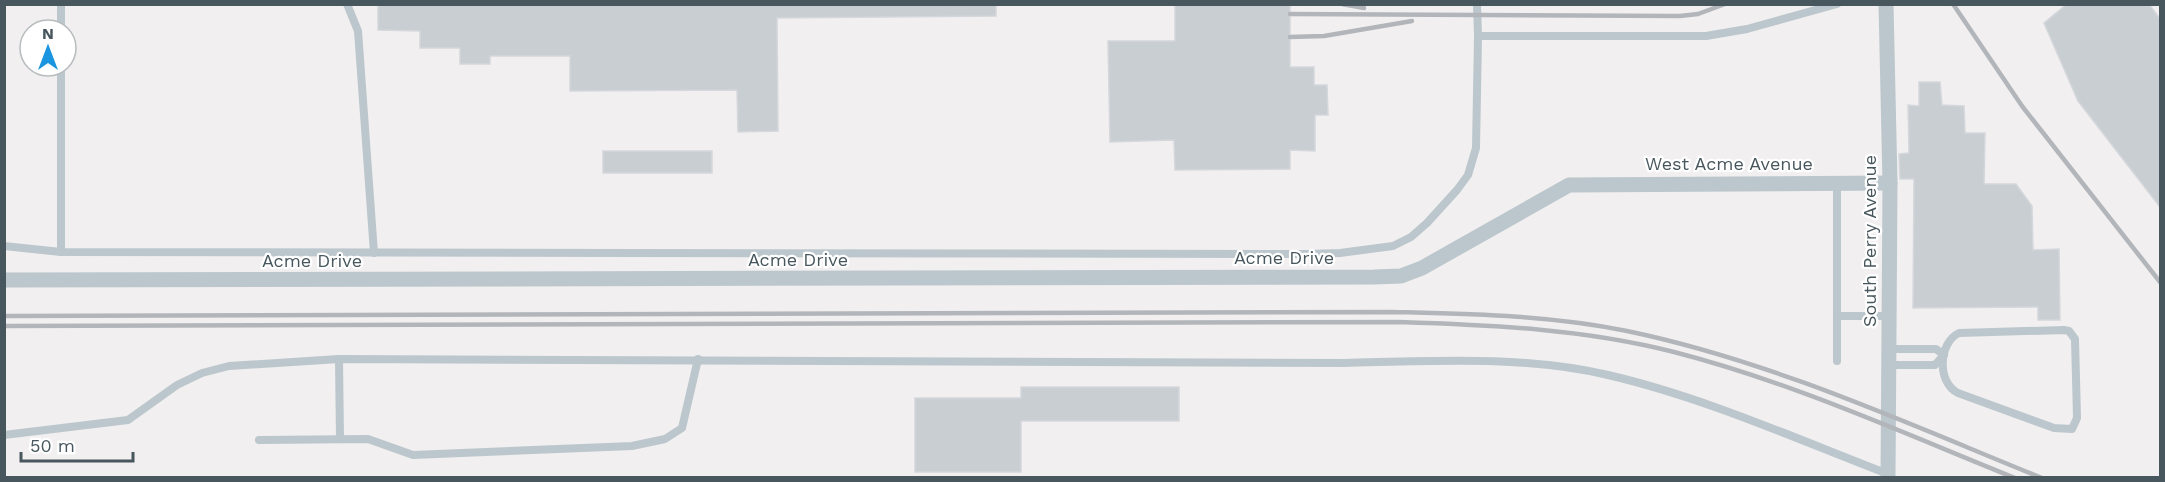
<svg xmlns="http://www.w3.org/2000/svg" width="2165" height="482" font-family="'Work Sans',sans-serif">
  <rect width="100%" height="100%" fill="#f2eff0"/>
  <g fill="#c9ced2" stroke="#d4d7db" stroke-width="1.5">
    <polygon points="378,4 996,4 996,16 777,18 778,131 738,132 737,90 570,91 570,56 490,56 490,64 460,64 460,48 420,48 420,31 378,30"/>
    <polygon points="1175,4 1290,4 1290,67 1314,67 1314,85 1327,85 1328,115 1315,115 1315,151 1290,150 1290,169 1175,170 1174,140 1110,142 1108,41 1175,41"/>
    <polygon points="2067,4 2149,4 2160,19 2160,207 2078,101 2044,23"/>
    <polygon points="1919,82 1940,82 1942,105 1964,106 1965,133 1985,133 1984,184 2016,184 2032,206 2033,250 2059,249 2060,320 2038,320 2038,307 1913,308 1914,179 1900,179 1899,154 1909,153 1908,105 1919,106"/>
    <rect x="603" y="151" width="109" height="22"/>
    <polygon points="1021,387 1179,387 1179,421 1021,421 1021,472 915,472 915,398 1021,398"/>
  </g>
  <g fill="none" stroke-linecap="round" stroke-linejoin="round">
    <g stroke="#bbc7cc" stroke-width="8">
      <polyline points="61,4 61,30"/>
      <polyline points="347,4 358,31 374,253"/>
      <polyline points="1477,4 1478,36"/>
      <polyline points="61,66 61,252"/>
      <polyline points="1837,183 1837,361"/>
      <polyline points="4,246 61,252 1307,254 1340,253 1393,246 1411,237 1427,223 1457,190 1468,175 1476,148 1478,36 1706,36 1747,29 1837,4"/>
      <polyline points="1837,316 1889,316"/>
      <path d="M2064 330 2069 331 2075 339 2077 418 2072 429 2054 428 1958 393C1937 383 1938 343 1959 333Z"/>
      <polyline points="339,359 340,439"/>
      <polyline points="1889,365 1935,365 1944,355 1936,349 1889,349"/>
      <path d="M4 435 128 420 177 385 202 373 229 366 339 359 1344 363C1431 361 1523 355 1608 375 1703 397 1797 439 1888 474"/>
      <polyline points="259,440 368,439 413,455 632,446 665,439 682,428 698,359"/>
    </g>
    <g stroke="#bbc7cc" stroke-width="15">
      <polyline points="1886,4 1890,183 1888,478"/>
      <polyline points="4,280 1374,277 1401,276 1422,268 1569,185 1890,183"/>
    </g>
    <g stroke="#b2b6ba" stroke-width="4.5">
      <polyline points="1342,4 1364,8"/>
      <polyline points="1953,4 2022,106 2160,282"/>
      <polyline points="1290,14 1680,16 1698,14 1725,4"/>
      <polyline points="1290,37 1324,36 1412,21"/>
      <path d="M4 316 1392 312C1471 314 1549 315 1627 331 1771 361 1906 423 2042 478"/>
      <path d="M4 326 1399 322C1492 325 1584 329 1674 352 1791 382 1903 433 2015 478"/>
    </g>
  </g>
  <g text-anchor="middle" stroke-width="4.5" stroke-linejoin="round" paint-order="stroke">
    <g font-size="18" fill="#48575d" stroke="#fff">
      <text x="1729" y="170">West Acme Avenue</text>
      <text transform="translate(1870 241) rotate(-90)" y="6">South Perry Avenue</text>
      <text x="1284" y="264">Acme Drive</text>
      <text x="798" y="266">Acme Drive</text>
      <text x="312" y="267">Acme Drive</text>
    </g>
  </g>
  <rect width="2165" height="482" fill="none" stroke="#48575d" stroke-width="12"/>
  <g transform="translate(48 48)"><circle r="28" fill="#ffffff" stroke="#b6bcbe" stroke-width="1.5"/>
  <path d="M0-4.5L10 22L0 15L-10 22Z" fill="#1b95e0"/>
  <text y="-9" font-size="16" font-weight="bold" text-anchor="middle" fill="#48575d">N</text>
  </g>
  <path d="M21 452v9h112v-9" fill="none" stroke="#48575d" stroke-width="3"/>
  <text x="30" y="452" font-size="18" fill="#48575d" stroke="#ffffff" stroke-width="4.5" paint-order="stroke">50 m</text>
</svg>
